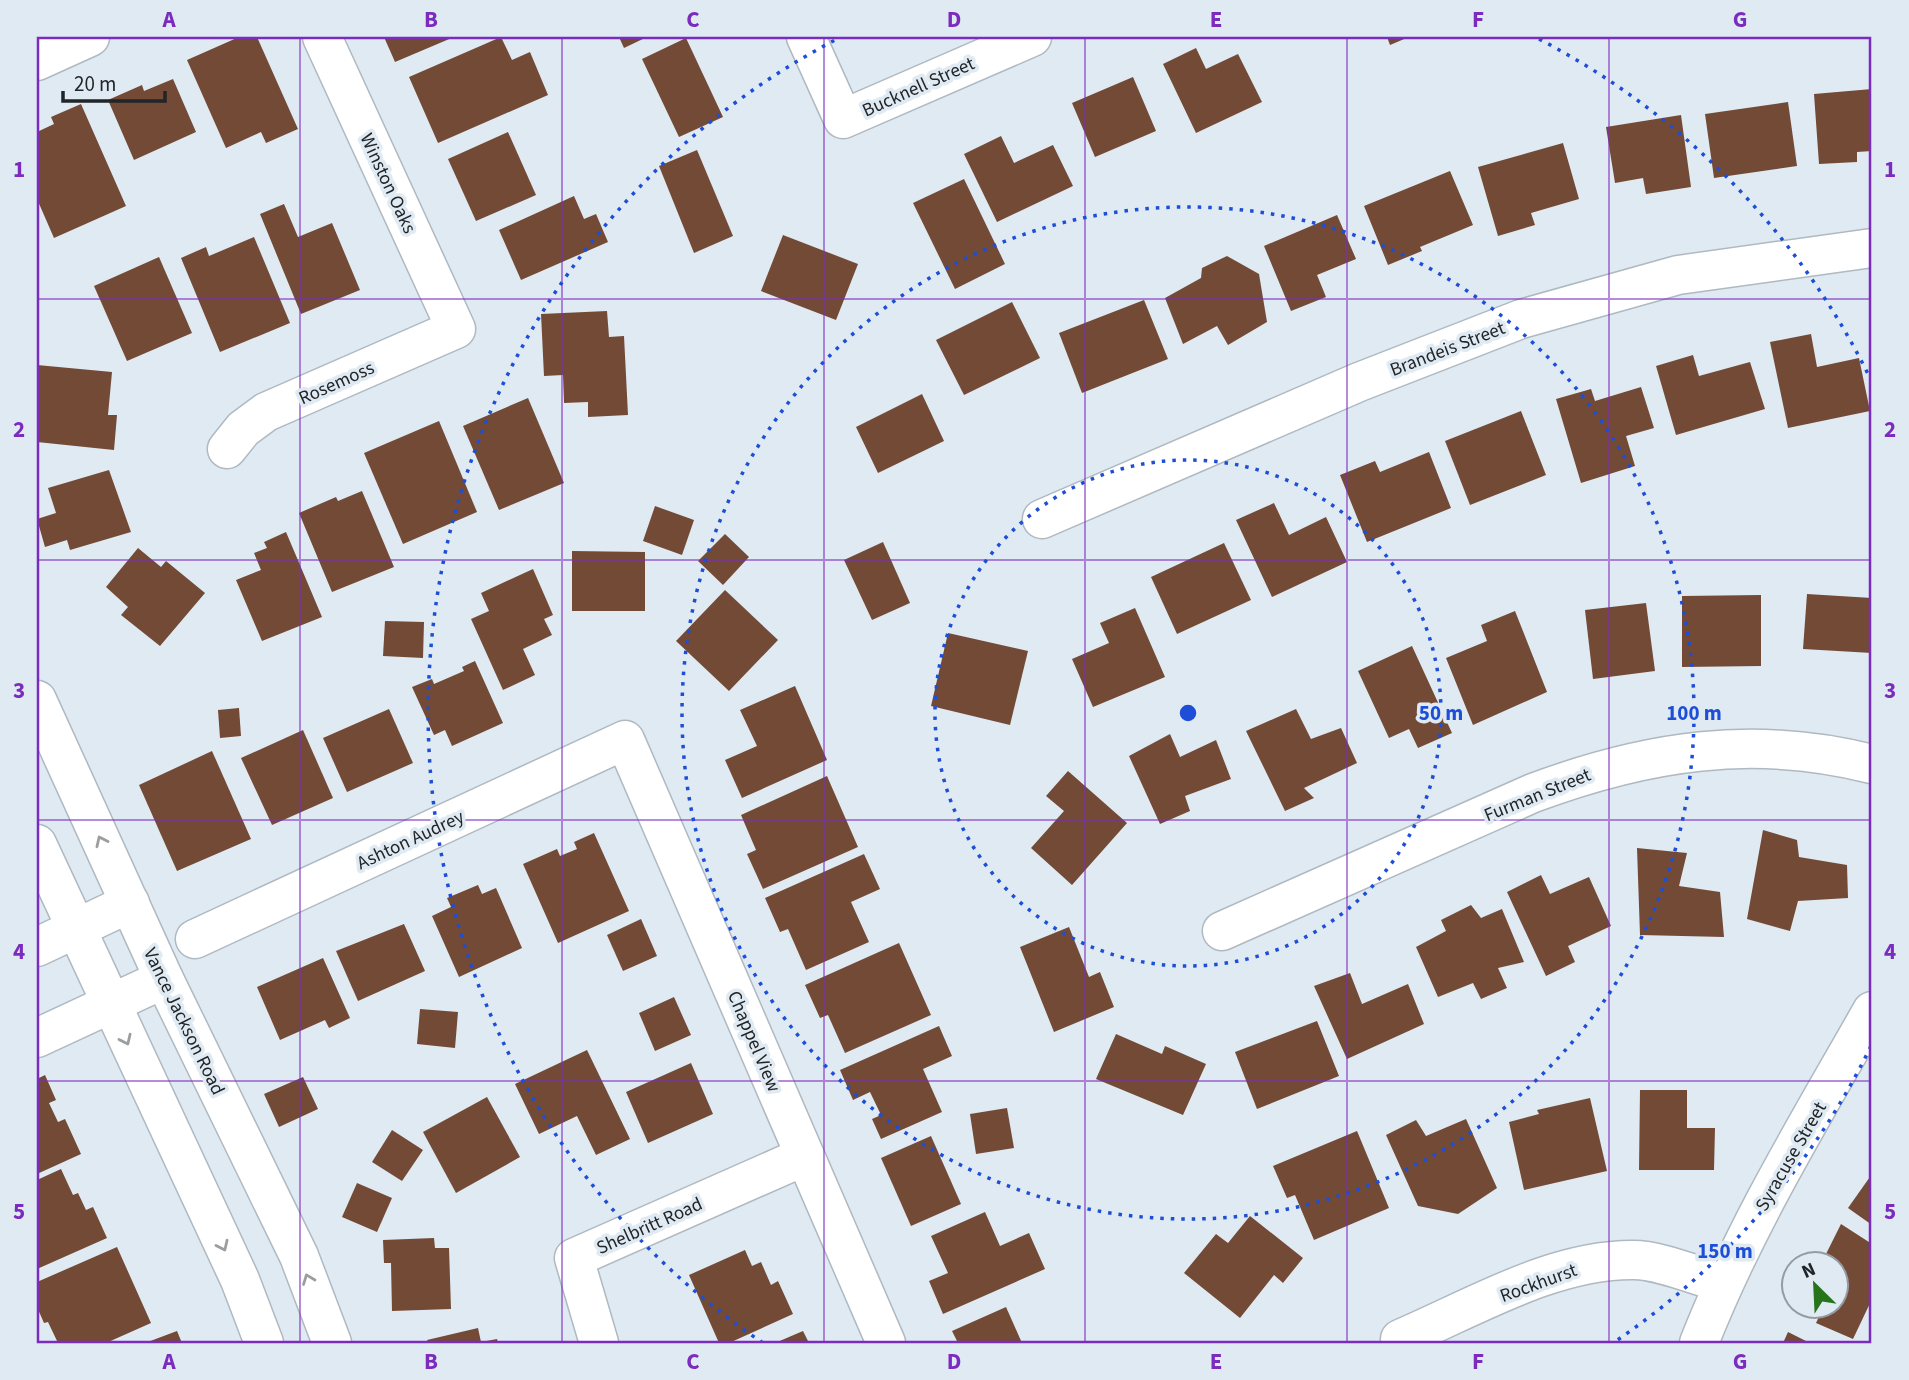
<svg xmlns="http://www.w3.org/2000/svg" width="1909" height="1380" font-family="'Source Sans 3',sans-serif">
  <rect width="100%" height="100%" fill="#e0eaf3"/>
  <g fill="#724a36">
    <polygon points="239,37 257,37 298,129 266,143 261,132 226,148 187,60"/>
    <polygon points="384,37 454,37 395,62"/>
    <polygon points="501,37 512,60 530,52 548,95 438,143 409,77"/>
    <polygon points="619,37 647,37 624,48"/>
    <polygon points="1387,37 1409,37 1390,45"/>
    <polygon points="686,38 723,117 679,137 642,59"/>
    <polygon points="1196,48 1206,69 1238,54 1262,102 1196,133 1163,64"/>
    <polygon points="1133,77 1156,131 1095,157 1072,103"/>
    <polygon points="173,79 196,132 134,160 108,100 142,85 144,91"/>
    <polygon points="1872,89 1872,151 1857,152 1857,162 1819,164 1814,94"/>
    <polygon points="1788,102 1797,166 1714,178 1705,114"/>
    <polygon points="81,104 126,206 54,238 37,199 37,132 54,124 51,117"/>
    <polygon points="1681,115 1691,187 1646,194 1643,178 1615,183 1606,127"/>
    <polygon points="508,132 536,195 476,221 448,159"/>
    <polygon points="1001,136 1014,163 1053,145 1073,186 997,222 964,154"/>
    <polygon points="1563,143 1579,199 1531,213 1535,225 1498,236 1478,167"/>
    <polygon points="697,150 733,236 694,253 659,166"/>
    <polygon points="1450,171 1473,225 1420,247 1422,251 1388,265 1364,206"/>
    <polygon points="964,179 1005,264 955,289 913,203"/>
    <polygon points="574,196 584,219 596,214 608,242 521,280 499,230"/>
    <polygon points="284,204 298,237 332,223 360,290 301,314 260,214"/>
    <polygon points="1337,215 1356,259 1317,275 1326,297 1291,311 1264,246"/>
    <polygon points="783,235 858,264 836,320 761,291"/>
    <polygon points="254,237 290,323 220,352 181,258 206,247 209,256"/>
    <polygon points="1227,256 1259,274 1267,322 1228,345 1217,326 1183,344 1165,298 1201,278 1202,268"/>
    <polygon points="159,257 192,333 127,361 94,286"/>
    <polygon points="1144,300 1168,359 1082,393 1059,333"/>
    <polygon points="1012,302 1040,358 964,395 936,340"/>
    <polygon points="607,311 609,337 624,336 628,415 588,417 588,402 564,403 563,375 544,376 541,314"/>
    <polygon points="1811,334 1817,367 1859,358 1870,411 1788,428 1770,342"/>
    <polygon points="1693,355 1699,376 1750,362 1765,409 1676,435 1656,366"/>
    <polygon points="37,365 112,372 108,415 117,415 114,450 37,442"/>
    <polygon points="1641,387 1654,428 1626,436 1635,466 1581,483 1556,399 1591,389 1595,401"/>
    <polygon points="922,394 944,441 878,473 856,427"/>
    <polygon points="528,398 564,483 499,510 463,426"/>
    <polygon points="1521,411 1546,475 1470,505 1445,441"/>
    <polygon points="439,421 477,512 403,544 364,453"/>
    <polygon points="1429,452 1451,508 1367,542 1340,475 1375,461 1380,472"/>
    <polygon points="109,470 131,532 70,550 67,540 45,547 37,519 56,513 48,488"/>
    <polygon points="362,491 394,567 332,592 299,513 336,497 338,501"/>
    <polygon points="1274,503 1289,535 1326,517 1347,562 1272,597 1236,520"/>
    <polygon points="655,506 694,520 682,555 643,541"/>
    <polygon points="286,532 322,617 262,641 236,580 261,570 254,553 267,548 264,542"/>
    <polygon points="725,534 749,557 723,585 698,561"/>
    <polygon points="883,542 910,603 872,620 844,560"/>
    <polygon points="1224,543 1251,600 1177,634 1151,577"/>
    <polygon points="138,548 161,567 166,561 205,593 160,646 121,615 128,607 106,587"/>
    <polygon points="572,551 645,552 645,611 572,611"/>
    <polygon points="533,569 553,615 544,619 552,635 523,649 535,675 503,690 471,619 489,611 481,593"/>
    <polygon points="725,590 778,640 729,691 676,641"/>
    <polygon points="1807,594 1872,598 1872,653 1803,649"/>
    <polygon points="1761,595 1761,666 1682,667 1682,596"/>
    <polygon points="1646,603 1655,671 1593,679 1585,610"/>
    <polygon points="1135,608 1165,677 1093,707 1072,659 1109,643 1100,623"/>
    <polygon points="1515,611 1547,692 1473,725 1446,658 1487,641 1481,625"/>
    <polygon points="385,621 424,622 423,658 383,656"/>
    <polygon points="948,633 1028,651 1010,725 931,706"/>
    <polygon points="1412,646 1452,733 1418,748 1409,729 1389,738 1358,671"/>
    <polygon points="475,661 503,723 452,746 445,730 434,735 412,687 432,679 434,684 464,671 462,667"/>
    <polygon points="795,686 827,760 742,798 725,760 757,746 740,710"/>
    <polygon points="239,708 241,736 220,738 218,710"/>
    <polygon points="389,709 413,763 347,792 323,738"/>
    <polygon points="1296,709 1311,739 1341,728 1357,763 1304,788 1314,798 1285,811 1246,731"/>
    <polygon points="303,730 333,798 272,825 241,758"/>
    <polygon points="1170,734 1180,757 1216,740 1231,779 1185,796 1190,811 1160,824 1129,756"/>
    <polygon points="212,751 251,839 177,871 139,785"/>
    <polygon points="1068,771 1127,823 1072,885 1031,848 1064,811 1046,796"/>
    <polygon points="827,776 858,847 763,889 747,854 756,850 741,815"/>
    <polygon points="1763,830 1797,840 1799,857 1847,865 1848,898 1798,901 1790,931 1747,919"/>
    <polygon points="594,833 629,911 558,943 523,864 557,849 560,856 577,849 574,842"/>
    <polygon points="1637,848 1687,853 1679,886 1720,892 1724,937 1640,935"/>
    <polygon points="864,854 880,889 851,902 869,942 806,970 788,929 780,932 765,898"/>
    <polygon points="1541,875 1550,894 1589,877 1611,926 1568,946 1575,962 1546,976 1507,892"/>
    <polygon points="478,885 482,894 496,888 522,948 459,977 432,916 451,907 447,898"/>
    <polygon points="1471,905 1481,918 1502,909 1524,962 1498,968 1507,988 1481,999 1473,983 1438,997 1416,947 1446,931 1441,920"/>
    <polygon points="641,919 657,956 623,971 607,935"/>
    <polygon points="404,924 425,971 358,1001 336,951"/>
    <polygon points="1069,927 1089,977 1100,972 1114,1007 1054,1032 1020,947"/>
    <polygon points="899,943 931,1015 845,1053 828,1015 820,1018 805,985"/>
    <polygon points="323,958 350,1018 329,1028 325,1020 280,1040 257,987"/>
    <polygon points="1350,973 1362,1004 1408,984 1424,1024 1347,1059 1314,986"/>
    <polygon points="674,997 691,1035 655,1051 639,1013"/>
    <polygon points="420,1009 458,1012 455,1048 417,1044"/>
    <polygon points="1317,1021 1339,1076 1257,1109 1235,1052"/>
    <polygon points="939,1026 952,1056 923,1069 942,1112 881,1139 872,1119 881,1115 870,1092 853,1100 840,1070"/>
    <polygon points="1116,1034 1162,1054 1165,1046 1206,1064 1183,1115 1096,1079"/>
    <polygon points="587,1050 630,1139 596,1155 577,1116 539,1134 515,1084"/>
    <polygon points="691,1063 713,1114 648,1143 626,1092"/>
    <polygon points="45,1075 56,1100 49,1103 58,1122 65,1119 81,1154 37,1174 37,1079"/>
    <polygon points="303,1077 318,1109 279,1127 264,1094"/>
    <polygon points="1640,1090 1687,1090 1687,1128 1715,1128 1714,1170 1639,1170"/>
    <polygon points="487,1097 520,1157 456,1193 423,1132"/>
    <polygon points="1590,1098 1607,1171 1524,1190 1509,1122 1539,1114 1537,1110"/>
    <polygon points="1007,1108 1014,1148 976,1154 970,1114"/>
    <polygon points="1466,1119 1497,1188 1458,1214 1418,1206 1386,1135 1416,1120 1426,1136"/>
    <polygon points="392,1130 423,1150 402,1181 372,1162"/>
    <polygon points="1357,1131 1389,1208 1314,1240 1295,1195 1287,1198 1273,1166"/>
    <polygon points="931,1136 961,1204 911,1226 881,1158"/>
    <polygon points="61,1169 73,1195 78,1193 86,1210 93,1207 107,1238 37,1269 37,1180"/>
    <polygon points="1872,1174 1872,1225 1848,1208"/>
    <polygon points="357,1183 392,1198 377,1232 342,1217"/>
    <polygon points="985,1212 1000,1246 1029,1233 1045,1269 943,1314 929,1281 948,1273 931,1236"/>
    <polygon points="1250,1216 1303,1258 1283,1283 1274,1275 1240,1318 1184,1273 1216,1234 1228,1243"/>
    <polygon points="1841,1224 1872,1244 1872,1299 1853,1339 1816,1323 1824,1306 1836,1306 1836,1264 1821,1264"/>
    <polygon points="434,1238 435,1248 449,1248 451,1309 392,1311 391,1263 384,1263 383,1240"/>
    <polygon points="117,1247 151,1323 106,1343 58,1343 48,1322 44,1323 37,1307 37,1282"/>
    <polygon points="745,1250 752,1266 761,1262 771,1285 778,1281 793,1314 729,1343 719,1343 689,1275"/>
    <polygon points="1006,1307 1022,1343 958,1343 952,1331"/>
    <polygon points="478,1328 481,1342 497,1339 498,1343 428,1343 427,1340"/>
    <polygon points="177,1331 182,1343 145,1343"/>
    <polygon points="803,1331 809,1343 775,1343"/>
    <polygon points="1788,1332 1810,1343 1783,1343"/>
  </g>
  <g fill="none" stroke-linecap="round" stroke-linejoin="round">
    <defs>
      <g id="minor">
        <polyline points="806,37 843,119 1032,37"/>
        <polyline points="37,61 90,37"/>
        <polyline points="227,449 243,429 266,412 456,329 322,37"/>
        <polyline points="1042,519 1359,382 1521,319 1678,275 1872,248"/>
        <path d="M1222 931 1533 793C1646 751 1753 734 1872 764"/>
        <polyline points="195,939 625,740 886,1343"/>
        <polyline points="37,947 130,903"/>
        <polyline points="37,1038 164,979"/>
        <path d="M1400 1339C1473 1308 1553 1259 1634 1260 1659 1260 1697 1276 1723 1283"/>
        <polyline points="599,1343 574,1258 805,1156"/>
        <path d="M1699 1343C1745 1226 1810 1120 1872 1011"/>
      </g>
      <g id="major">
        <polyline points="37,700 164,979 299,1256 332,1343"/>
        <polyline points="37,844 240,1280 264,1343"/>
      </g>
    </defs>
    <use href="#minor" stroke="#afb9c1" stroke-width="41"/>
    <use href="#major" stroke="#afb9c1" stroke-width="41"/>
    <use href="#minor" stroke="#fff" stroke-width="38"/>
    <use href="#major" stroke="#fff" stroke-width="38"/>
  </g>
  <defs><path id="oneway-chevron" d="M-2-3.5L2.5 0L-2 3.5" fill="none" stroke-width="1.6" stroke-linecap="round" stroke-linejoin="round" transform="scale(1.75)"/></defs>
  <g stroke="#9b9d9e">
    <use href="#oneway-chevron" transform="translate(101 841) rotate(-115)"/>
    <use href="#oneway-chevron" transform="translate(126 1040) rotate(65)"/>
    <use href="#oneway-chevron" transform="translate(223 1246) rotate(65)"/>
    <use href="#oneway-chevron" transform="translate(308 1279) rotate(-111)"/>
  </g>
  <path fill="none" stroke="#7b2cbf" stroke-width="2" stroke-opacity="0.55" d="M300 37V1343M562 37V1343M824 37V1343M1085 37V1343M1347 37V1343M1609 37V1343M37 299H1872M37 560H1872M37 820H1872M37 1081H1872"/>
  <g fill="none" stroke="#1d4ed8" stroke-width="3.5" stroke-dasharray="3.5 7">
    <circle cx="1188" cy="713" r="253"/>
    <circle cx="1188" cy="713" r="506"/>
    <path d="M1871 1046A760 760 0 0 1 1613 1343M763 1343A760 760 0 0 1 837 39M1539 39A760 760 0 0 1 1871 380"/>
  </g>
  <g text-anchor="middle" stroke-width="7" stroke-linejoin="round" paint-order="stroke">
    <g font-size="19" fill="#212528" stroke="#e0eaf3">
      <text transform="translate(918 86) rotate(-24)" y="7">Bucknell Street</text>
      <text transform="translate(389 183) rotate(65)" y="7">Winston Oaks</text>
      <text transform="translate(1447 348) rotate(-21)" y="7">Brandeis Street</text>
      <text transform="translate(336 382) rotate(-24)" y="7">Rosemoss</text>
      <text transform="translate(1537 794) rotate(-22)" y="7">Furman Street</text>
      <text transform="translate(410 839) rotate(-25)" y="7">Ashton Audrey</text>
      <text transform="translate(185 1021) rotate(64)" y="7">Vance Jackson Road</text>
      <text transform="translate(755 1041) rotate(67)" y="7">Chappel View</text>
      <text transform="translate(1790 1156) rotate(-60)" y="7">Syracuse Street</text>
      <text transform="translate(649 1225) rotate(-24)" y="7">Shelbritt Road</text>
      <text transform="translate(1538 1282) rotate(-20)" y="7">Rockhurst</text>
    </g>
  </g>
  <circle cx="1188" cy="713" r="10" fill="#1d4ed8" stroke="#e0eaf3" stroke-width="3.5"/>
  <g font-size="21" text-anchor="middle" font-weight="bold" fill="#1d4ed8" stroke="#e0eaf3" stroke-width="7" stroke-linejoin="round" paint-order="stroke">
    <text x="1441" y="720">50 m</text>
    <text x="1694" y="720">100 m</text>
    <text x="1725" y="1258">150 m</text>
  </g>
  <rect width="1909" height="1380" fill="none" stroke="#e0eaf3" stroke-width="77"/>
  <g transform="translate(1815 1285) rotate(336)"><circle r="33" fill="#e0eaf3" stroke="#949ba2" stroke-width="2"/>
  <path d="M0-5L12 26L0 18L-12 26Z" fill="#26741b"/>
  <text y="-10" font-size="19" font-weight="bold" text-anchor="middle" fill="#212528">N</text>
  </g>
  <path d="M63 91v10h102v-10" fill="none" stroke="#212528" stroke-width="3.5"/>
  <text x="74" y="91" font-size="21" fill="#212528" stroke="#e0eaf3" stroke-width="5" paint-order="stroke">20 m</text>
  <rect x="38" y="38" width="1832" height="1304" fill="none" stroke="#7b2cbf" stroke-width="2.5"/>
  <g font-size="23" text-anchor="middle" font-weight="bold" fill="#7b2cbf">
    <text x="169" y="27">A</text>
    <text x="431" y="27">B</text>
    <text x="693" y="27">C</text>
    <text x="954" y="27">D</text>
    <text x="1216" y="27">E</text>
    <text x="1478" y="27">F</text>
    <text x="1740" y="27">G</text>
    <text x="19" y="177">1</text>
    <text x="1890" y="177">1</text>
    <text x="19" y="437">2</text>
    <text x="1890" y="437">2</text>
    <text x="19" y="698">3</text>
    <text x="1890" y="698">3</text>
    <text x="19" y="959">4</text>
    <text x="1890" y="959">4</text>
    <text x="19" y="1219">5</text>
    <text x="1890" y="1219">5</text>
    <text x="169" y="1369">A</text>
    <text x="431" y="1369">B</text>
    <text x="693" y="1369">C</text>
    <text x="954" y="1369">D</text>
    <text x="1216" y="1369">E</text>
    <text x="1478" y="1369">F</text>
    <text x="1740" y="1369">G</text>
  </g>
</svg>
